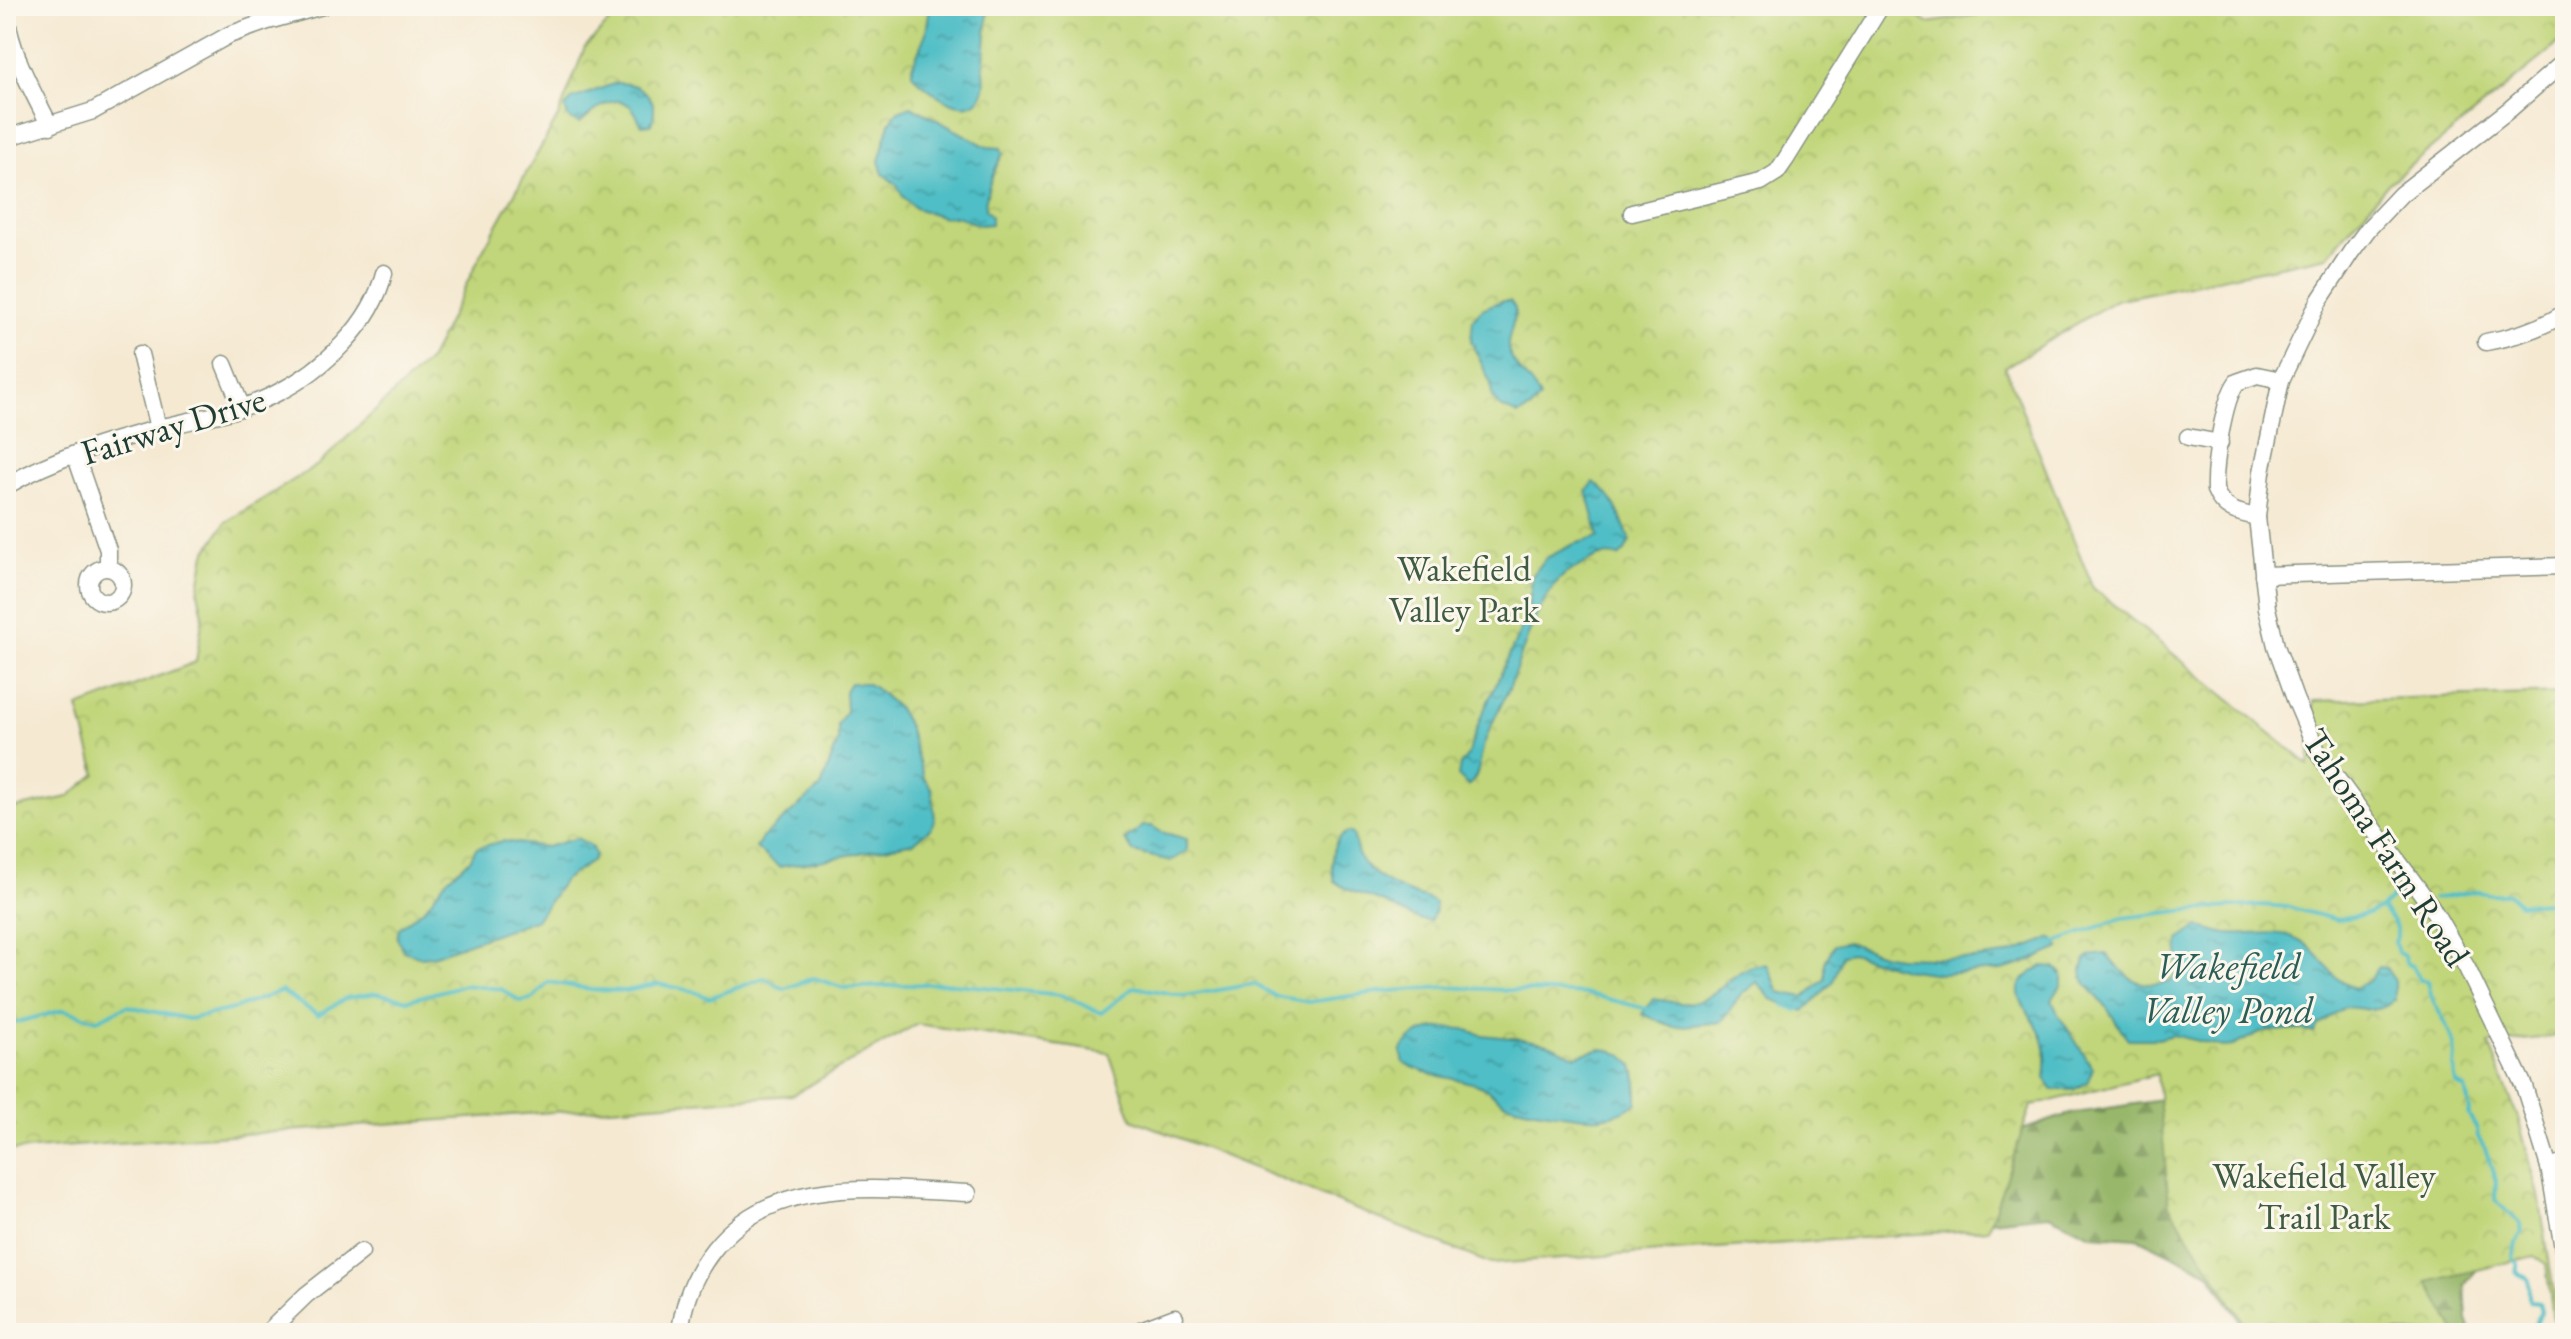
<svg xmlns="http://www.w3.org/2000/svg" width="2571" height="1339" font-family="'EB Garamond',serif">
  <defs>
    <pattern id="forest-firs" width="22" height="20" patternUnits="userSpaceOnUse" patternTransform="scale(2)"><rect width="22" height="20" fill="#98b76a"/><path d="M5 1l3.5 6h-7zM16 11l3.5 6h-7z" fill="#7b9658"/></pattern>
    <pattern id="park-crowns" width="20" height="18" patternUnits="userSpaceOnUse" patternTransform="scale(2)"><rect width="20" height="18" fill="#c1d67a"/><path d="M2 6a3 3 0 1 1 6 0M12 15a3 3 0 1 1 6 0" fill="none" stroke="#a5b96a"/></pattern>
    <pattern id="water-ripples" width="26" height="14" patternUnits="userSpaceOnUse" patternTransform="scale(2)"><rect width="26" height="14" fill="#4fbec6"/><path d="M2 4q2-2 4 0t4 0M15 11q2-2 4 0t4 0" fill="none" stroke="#419ca2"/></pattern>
  </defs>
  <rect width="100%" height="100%" fill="#fbf7ec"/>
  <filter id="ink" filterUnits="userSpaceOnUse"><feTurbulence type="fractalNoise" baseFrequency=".0125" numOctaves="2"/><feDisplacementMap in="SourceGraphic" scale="16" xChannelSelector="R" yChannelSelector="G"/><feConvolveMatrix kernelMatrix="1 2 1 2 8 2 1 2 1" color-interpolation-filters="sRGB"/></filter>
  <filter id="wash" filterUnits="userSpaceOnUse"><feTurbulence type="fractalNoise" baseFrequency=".006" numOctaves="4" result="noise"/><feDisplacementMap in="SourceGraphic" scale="32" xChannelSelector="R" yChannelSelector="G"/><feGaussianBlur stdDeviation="1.8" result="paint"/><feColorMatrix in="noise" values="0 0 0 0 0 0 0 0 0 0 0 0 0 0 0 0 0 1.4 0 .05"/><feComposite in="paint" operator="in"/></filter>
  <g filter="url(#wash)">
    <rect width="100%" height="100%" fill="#f5e9d2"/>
    <polygon fill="url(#forest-firs)" stroke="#5c7a4f" stroke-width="2" points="2227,1090 2479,1267 2465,1284 2467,1320 2472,1333 2239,1333 2239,1319 2209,1273 2138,1238 2091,1235 2049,1215 1970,1223 2010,1134 2069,1114"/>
    <polygon fill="url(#park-crowns)" stroke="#708a57" stroke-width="2" points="625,6 1900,6 1928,23 2013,9 2018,6 2565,6 2565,36 2551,50 2388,184 2327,256 2116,300 2005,367 2093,588 2309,765 2314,701 2565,693 2565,1035 2489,1044 2518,1118 2539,1195 2560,1333 2555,1333 2546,1264 2534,1256 2428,1282 2456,1333 2251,1333 2169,1205 2157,1074 2031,1106 1988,1229 1491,1264 1132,1119 1109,1053 917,1024 792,1095 6,1151 6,810 68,797 96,774 78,707 196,662 203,615 198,592 205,554 226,522 319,464 430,359 483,250 559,115 585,47"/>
    <g fill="url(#water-ripples)" stroke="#377e7d" stroke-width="2">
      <path d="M930 6H988C987 25 985 43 984 62 983 72 987 83 983 92 970 125 926 89 912 74V67L926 33Z"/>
      <path d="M616 83C640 82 662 99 651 124L642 125C638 120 637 114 632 108 615 90 593 111 580 123L569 119 565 108 572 99Z"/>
      <path d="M911 106 987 147 1001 148 1003 153C994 171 986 188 985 209L991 216V224L979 225 957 216 943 217 915 208 903 197 897 185 883 174 879 161 890 123 898 111Z"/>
      <path d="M1501 301H1510L1515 308C1516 322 1507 336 1508 347 1511 368 1532 379 1540 398L1531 409 1518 415 1500 407 1492 397 1491 384 1471 341 1473 319 1482 309Z"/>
      <path d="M1594 482C1615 497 1621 518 1630 541L1625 551 1619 557C1605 553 1596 556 1584 564 1577 568 1569 570 1563 576 1537 599 1522 654 1510 686 1501 707 1489 726 1483 748 1479 762 1480 776 1468 786L1458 776 1460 765 1468 755 1480 719 1527 616 1533 575 1546 558 1574 544 1599 537 1587 491Z"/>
      <polygon points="850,683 865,683 874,687 898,708 908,726 924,778 932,789 935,820 931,828 914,842 819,861 779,867 756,848 762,838 821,787 838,741 838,725 846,711 845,691"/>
      <polygon points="1143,826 1152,826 1161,832 1187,839 1187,851 1171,861 1133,852 1125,840"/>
      <path d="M1348 832 1353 834C1355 841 1356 848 1358 854 1364 872 1394 887 1410 893 1419 897 1427 897 1435 903V912L1430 921C1410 920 1399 909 1382 902 1365 895 1348 892 1334 881 1330 864 1330 839 1348 832Z"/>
      <polygon points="577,838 591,846 595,855 592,861 564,880 537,919 432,956 421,957 403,951 397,938 399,928 426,907 447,879 470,860 476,848 503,841 546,847"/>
      <path d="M2198 927C2208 928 2218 933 2228 934 2254 936 2280 927 2303 942 2324 956 2330 980 2354 988L2369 981 2379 967 2386 968 2395 981V999C2379 1015 2365 1008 2345 1007L2318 1025 2314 1033 2299 1029 2260 1032 2233 1046 2223 1047 2173 1035 2158 1039H2128C2121 1030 2116 1021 2109 1011 2098 994 2069 977 2089 956L2106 954C2128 978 2136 989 2170 982L2178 971 2179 940Z"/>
      <path d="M2052 938 2060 948 2020 965 2001 970 1940 974 1903 969 1851 953 1842 955 1833 982 1804 1011 1771 999 1757 982 1742 994 1721 1022 1674 1027 1642 1014 1653 999C1665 1000 1680 1005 1691 1003 1720 1000 1736 960 1768 965L1779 992 1804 997 1825 979V962L1834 945 1847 942 1885 955 1898 957 1973 959 2006 955Z"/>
      <path d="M2043 966 2055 967 2062 974V984L2052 1000 2058 1014 2093 1068 2087 1083 2073 1090H2053L2045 1078C2047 1062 2047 1049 2041 1034 2027 1004 1998 989 2043 966Z"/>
      <path d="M1436 1028 1464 1029 1482 1035 1522 1039 1549 1044 1575 1056 1601 1049 1610 1050 1622 1055 1633 1065 1637 1082V1103C1607 1125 1582 1116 1548 1112 1533 1110 1521 1108 1506 1103 1495 1098 1487 1087 1475 1084 1450 1077 1427 1076 1404 1063L1401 1051C1410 1036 1419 1033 1436 1028Z"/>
    </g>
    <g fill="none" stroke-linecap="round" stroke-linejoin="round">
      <g stroke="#4fbec6" stroke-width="4">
        <path d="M2433 898C2448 898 2460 893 2474 892 2488 892 2490 897 2508 893L2520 904 2565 901"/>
        <path d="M2381 908C2390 917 2402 930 2395 942L2398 953 2403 955 2407 964 2413 966 2420 980 2428 981C2430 989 2431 998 2435 1005 2442 1017 2449 1026 2453 1040 2458 1058 2451 1066 2456 1083L2465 1089 2470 1110 2468 1114 2477 1129 2478 1137 2485 1148 2496 1181 2495 1200 2520 1223 2522 1232 2516 1243 2513 1258 2518 1264 2516 1271 2520 1275 2528 1278C2531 1286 2527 1294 2530 1302L2539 1303 2541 1311 2533 1333"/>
        <polyline points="2052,944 2122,918 2189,910 2262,905 2288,907 2337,920 2368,914 2382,907 2396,894 2416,897"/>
        <polyline points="1785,1005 1797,1010 1802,1007"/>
        <polyline points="6,1025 64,1010 97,1020 127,1006 189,1019 233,1009 281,991 318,1015 346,998 377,993 408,1000 464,985 501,989 520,1001 532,999 549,982 594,990 626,991 658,984 693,991 709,998 764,978 784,989 814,978 844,988 944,983 1061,995 1101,1013 1134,987 1184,996 1254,984 1275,996 1309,1002 1379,992 1445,987 1588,994 1651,1010"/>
      </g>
    </g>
  </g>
  <g filter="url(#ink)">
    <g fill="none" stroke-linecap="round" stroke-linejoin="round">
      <defs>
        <g id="minor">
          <path d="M6 14C11 54 32 90 50 126"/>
          <polyline points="2565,61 2510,109 2401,194 2368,229 2351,252 2319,301 2281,380 2262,472 2257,517 2267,608 2276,646 2295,699 2318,753 2431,906 2467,968 2524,1086 2549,1167 2565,1260"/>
          <polyline points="6,138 93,111 229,35 268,21 322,6"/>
          <polyline points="1632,213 1761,182 1777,172 1786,159 1881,6"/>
          <path d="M2486 342C2515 337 2540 329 2565 313"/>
          <polyline points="140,354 158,428"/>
          <polyline points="224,364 242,408"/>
          <polyline points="2188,437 2220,443"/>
          <polyline points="75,454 108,550 108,568"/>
          <path d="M6 486C54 458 107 442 160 428 199 418 241 412 277 393 323 370 372 324 384 273"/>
          <path d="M2257 517C2237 513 2223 510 2215 490 2214 466 2223 400 2237 382L2257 375 2281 380"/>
          <circle cx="106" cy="585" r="17"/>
          <polyline points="2263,575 2565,566"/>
          <polyline points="2549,1167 2565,1162"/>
          <polyline points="267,1333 306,1295 361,1252"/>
          <path d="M680 1333C683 1302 695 1273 714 1249 775 1172 881 1190 968 1193"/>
          <polyline points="1133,1333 1175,1317"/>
        </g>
      </defs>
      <use href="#minor" stroke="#8a9383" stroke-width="19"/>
      <use href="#minor" stroke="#fff" stroke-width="16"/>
    </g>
  </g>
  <g text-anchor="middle" stroke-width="6" stroke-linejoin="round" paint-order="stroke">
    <g font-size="36" fill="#1f3d34" stroke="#fbf7ec">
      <text transform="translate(173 425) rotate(-17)" y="13">Fairway Drive</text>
      <text transform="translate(2387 847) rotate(57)" y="13">Tahoma Farm Road</text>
    </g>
    <g font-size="36" fill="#3f5c42" stroke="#fbf7ec">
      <text x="1464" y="581">Wakefield<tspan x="1464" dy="41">Valley Park</tspan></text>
      <text x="2324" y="1188">Wakefield Valley<tspan x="2324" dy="41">Trail Park</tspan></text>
    </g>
    <g font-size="38" font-style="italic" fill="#2b5d58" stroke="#fbf7ec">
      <text x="2228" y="979">Wakefield<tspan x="2228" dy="44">Valley Pond</tspan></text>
    </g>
  </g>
  <rect width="2571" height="1339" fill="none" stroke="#fbf7ec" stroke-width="32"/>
</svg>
